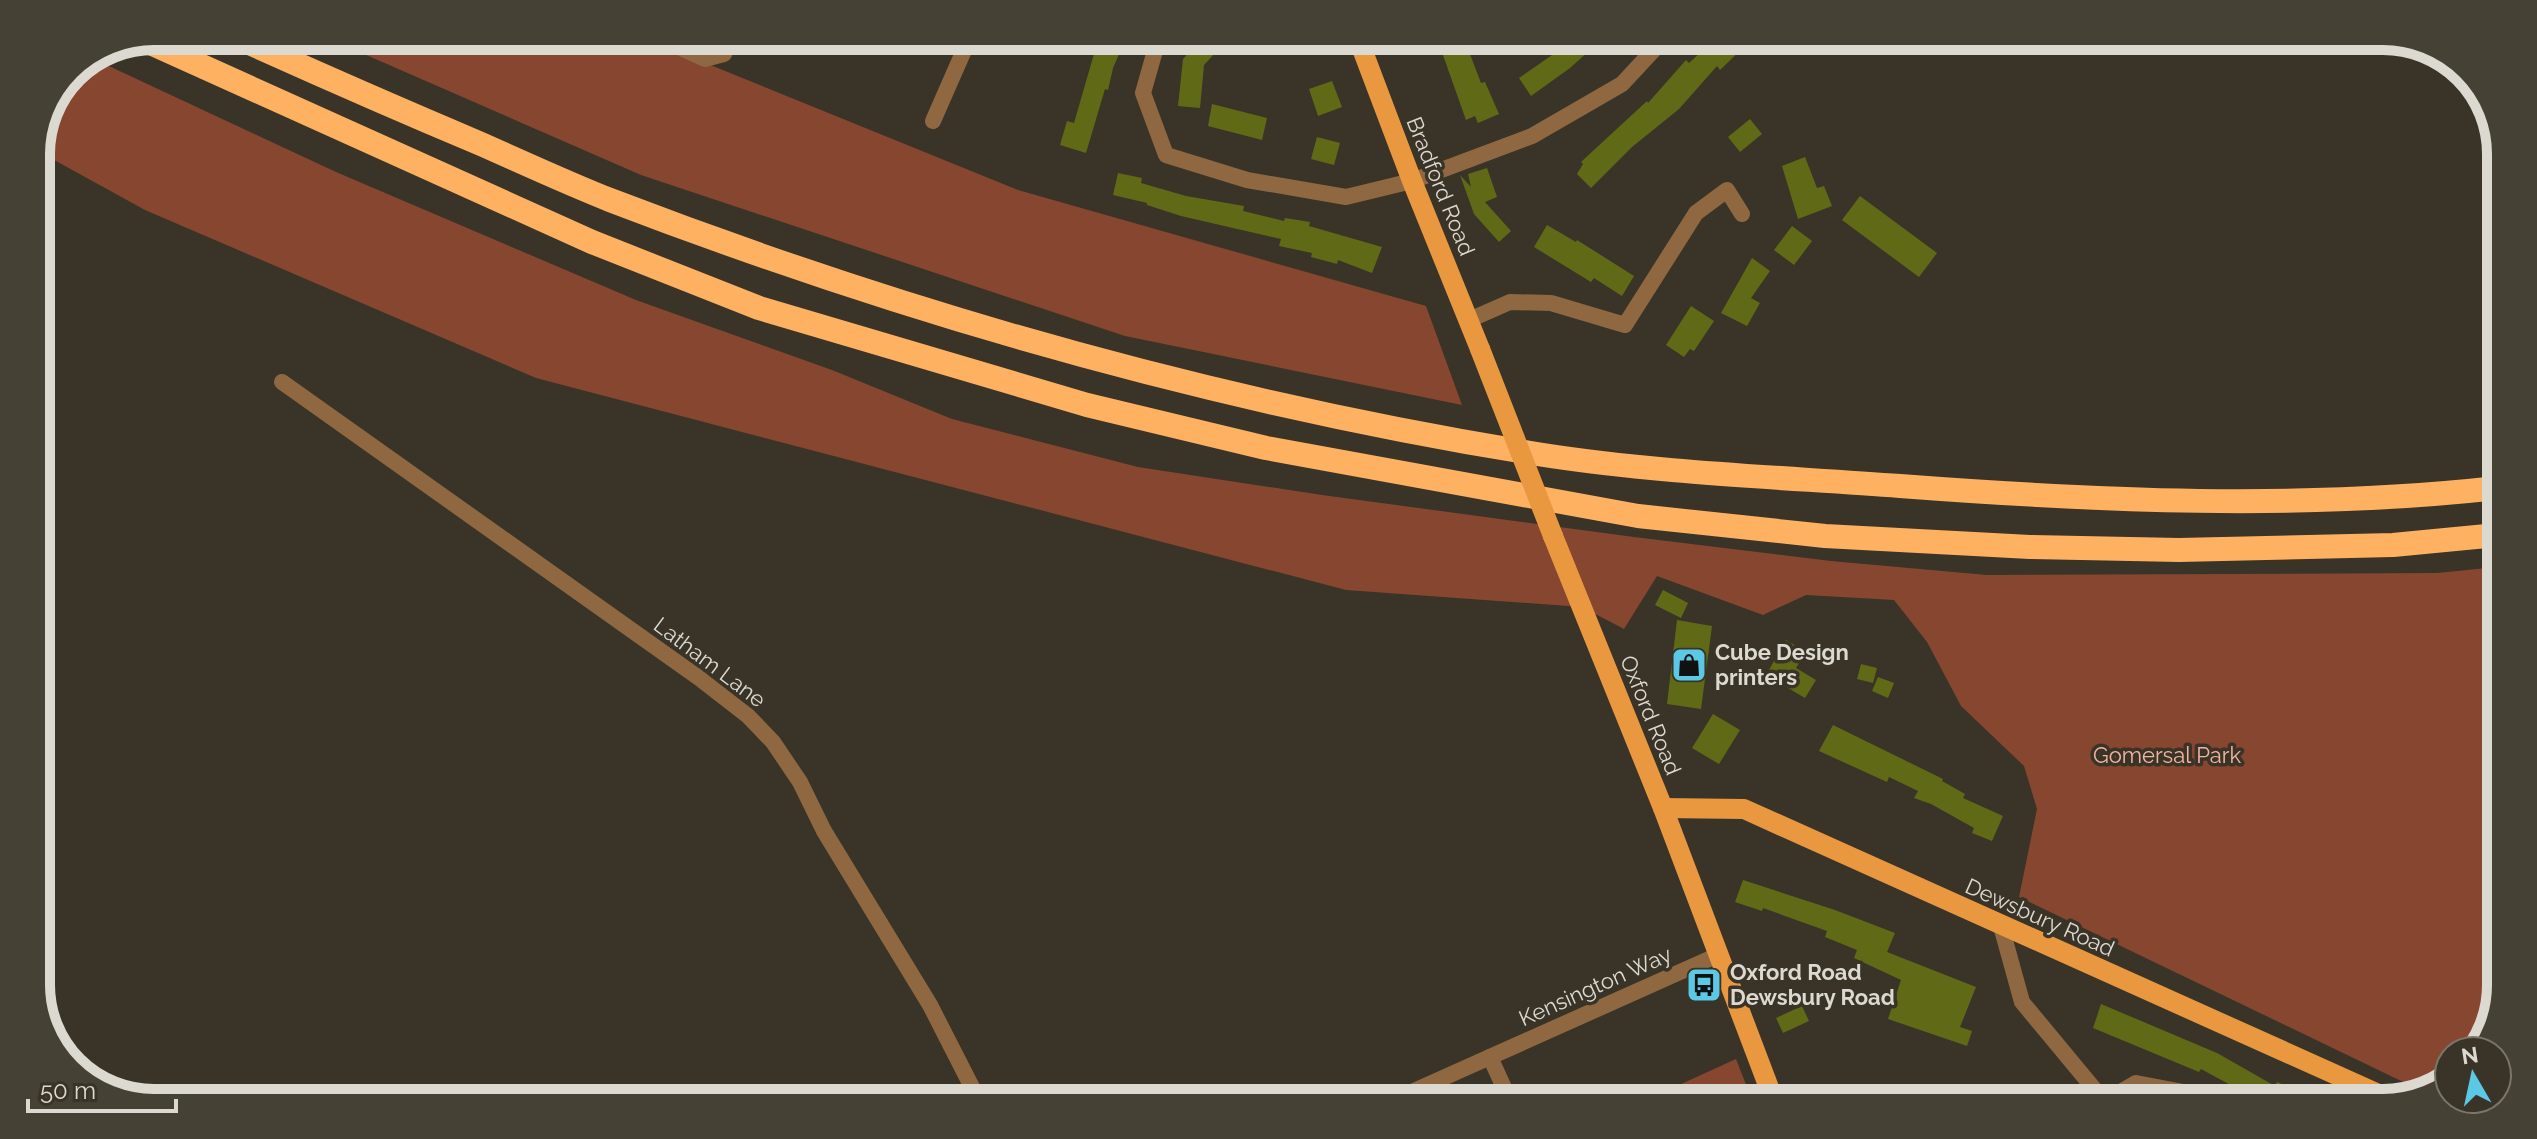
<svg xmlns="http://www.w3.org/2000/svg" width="2537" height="1139" font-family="Raleway,sans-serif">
  <rect width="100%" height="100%" fill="#393427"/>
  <g fill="#864630">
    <polygon points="325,37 644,38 1018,190 1426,306 1462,405 1125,336 641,175"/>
    <polygon points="96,60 336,172 636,300 832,370 952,419 1138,467 1322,495 1634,537 1831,561 1987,575 2437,573 2497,567 2492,1031 2475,1051 2449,1051 2449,1082 2422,1091 2019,897 2037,809 2024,766 1961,706 1927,642 1894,600 1806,595 1763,615 1657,576 1624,629 1582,607 1346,590 536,378 145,210 36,150 71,70"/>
    <polygon points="1736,1059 1752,1100 1673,1100 1668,1090"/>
  </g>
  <g fill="#606a16">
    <polygon points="1098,40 1115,40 1124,43 1113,68 1108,90 1105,89 1086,153 1060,145 1067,121 1074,123"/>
    <polygon points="1200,40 1227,40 1204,65 1200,108 1178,106 1183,59"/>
    <polygon points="1438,41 1465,41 1481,83 1485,82 1499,114 1478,123 1475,116 1466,120"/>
    <polygon points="1571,42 1599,42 1570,68 1531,96 1519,78"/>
    <polygon points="1712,42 1749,42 1720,70 1717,66 1679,109 1632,147 1591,188 1577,174 1583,164 1581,162 1647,101 1648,103 1686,60 1689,63"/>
    <polygon points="1332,81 1342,107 1318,116 1309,89"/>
    <polygon points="1212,104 1267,118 1262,140 1208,126"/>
    <polygon points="1750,119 1762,134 1740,152 1728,137"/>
    <polygon points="1317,137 1340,143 1334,165 1311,159"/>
    <polygon points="1805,157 1817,188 1824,186 1832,206 1798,219 1782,166"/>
    <polygon points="1487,168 1497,197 1485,202 1511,231 1499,242 1474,214 1460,175 1471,187 1468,174"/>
    <polygon points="1118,173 1142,178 1141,183 1186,196 1244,206 1243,211 1284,221 1285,218 1310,222 1309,226 1382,247 1372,273 1338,260 1337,264 1311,257 1312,253 1279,246 1281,239 1181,216 1147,205 1147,203 1113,195"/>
    <polygon points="1860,196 1937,253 1919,277 1842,220"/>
    <polygon points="1547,225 1576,242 1577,240 1634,276 1622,296 1594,278 1591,282 1534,247"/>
    <polygon points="1792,226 1812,241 1794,265 1774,250"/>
    <polygon points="1752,258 1770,271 1751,298 1760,303 1747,326 1721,313"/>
    <polygon points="1691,306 1714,321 1694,351 1690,349 1684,357 1666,345"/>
    <polygon points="1663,590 1688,603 1681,618 1655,605"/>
    <polygon points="1677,620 1712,626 1701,709 1667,704"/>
    <polygon points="1786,640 1806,652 1796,668 1816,680 1805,698 1766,675"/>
    <polygon points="1861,664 1877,668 1873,683 1857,679"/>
    <polygon points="1878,677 1894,683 1888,698 1872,691"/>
    <polygon points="1713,714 1740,730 1719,764 1692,748"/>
    <polygon points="1833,725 1943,779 1942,781 1965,794 1963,798 2003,816 1992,841 1972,833 1974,828 1931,804 1914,798 1918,791 1889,777 1887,782 1819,751"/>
    <polygon points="1743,880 1835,910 1895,933 1887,952 1976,987 1960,1027 1972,1031 1967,1046 1888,1019 1901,980 1854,958 1857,950 1825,937 1827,931 1763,908 1762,911 1735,902"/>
    <polygon points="2101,1004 2217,1053 2275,1086 2277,1082 2326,1103 2262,1102 2201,1069 2199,1072 2093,1028"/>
    <polygon points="1802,1006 1809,1021 1783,1033 1776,1018"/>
  </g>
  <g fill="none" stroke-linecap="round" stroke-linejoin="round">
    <g stroke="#8f6841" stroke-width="16">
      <polyline points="659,38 705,59 724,54 731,38"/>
      <polyline points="1158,40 1143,93 1166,155 1247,180 1346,197 1412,181 1532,136 1622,84 1661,42"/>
      <polyline points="933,121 969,39"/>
      <polyline points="1469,320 1510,302 1551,303 1625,325 1696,213 1727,190 1742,214"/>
      <polyline points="282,382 699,678 748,716 773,742 800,782 824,831 930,1005 977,1097"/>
      <polyline points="2001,926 2022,1002 2105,1102"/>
      <polyline points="1490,1057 1506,1092"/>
      <polyline points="1396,1099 1718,955"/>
      <polyline points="2105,1101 2136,1083 2194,1094"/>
    </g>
    <g stroke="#e99840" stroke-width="20">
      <polyline points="1359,41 1412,181 1480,349"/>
      <polyline points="1553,536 1663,808 1774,1101"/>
      <polyline points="1663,808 1744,809 2392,1100"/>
    </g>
    <g stroke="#ffb162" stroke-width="24">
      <path d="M234 36C316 73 398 109 481 144 524 163 567 183 610 200 910 315 1220 403 1537 454 1657 473 1779 477 1900 486 2098 501 2299 510 2497 488"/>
      <polyline points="144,40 592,242 759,308 1087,405 1266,448 1638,516 1825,536 2030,547 2179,550 2393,545 2497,535"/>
    </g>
    <polyline stroke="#e99840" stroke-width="20" points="1480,349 1553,536"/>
  </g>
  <defs>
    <symbol id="shop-square" viewBox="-11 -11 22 22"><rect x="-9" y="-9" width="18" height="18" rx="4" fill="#5bc8e6" stroke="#393427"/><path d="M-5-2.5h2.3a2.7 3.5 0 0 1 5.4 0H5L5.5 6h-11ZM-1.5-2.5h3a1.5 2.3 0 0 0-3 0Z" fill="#111"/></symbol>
    <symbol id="bus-square" viewBox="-11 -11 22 22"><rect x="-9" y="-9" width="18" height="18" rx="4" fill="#5bc8e6" stroke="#393427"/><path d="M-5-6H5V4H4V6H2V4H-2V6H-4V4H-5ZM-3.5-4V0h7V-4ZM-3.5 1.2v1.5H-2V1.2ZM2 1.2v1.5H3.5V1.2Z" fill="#111"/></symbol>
  </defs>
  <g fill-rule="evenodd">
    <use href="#shop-square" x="1669" y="645" width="40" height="40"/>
    <use href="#bus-square" x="1684" y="965" width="40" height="40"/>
  </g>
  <g text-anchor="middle" stroke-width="7" stroke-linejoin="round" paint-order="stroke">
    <g font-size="22" fill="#dcd9d1" stroke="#393427">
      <text transform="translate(1441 186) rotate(68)" y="8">Bradford Road</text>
      <text transform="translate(710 662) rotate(37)" y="8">Latham Lane</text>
      <text transform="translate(1651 715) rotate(68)" y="8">Oxford Road</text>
      <text transform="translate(2040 917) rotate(24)" y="8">Dewsbury Road</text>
      <text transform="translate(1595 986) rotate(-24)" y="8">Kensington Way</text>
    </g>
    <g font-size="22" font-weight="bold" fill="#dcd9d1" stroke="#393427" text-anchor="start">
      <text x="1715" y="660">Cube Design<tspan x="1715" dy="25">printers</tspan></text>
      <text x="1730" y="980">Oxford Road<tspan x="1730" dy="25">Dewsbury Road</tspan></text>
    </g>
    <g font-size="22" fill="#f4b49f" stroke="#393427">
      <text x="2167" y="763">Gomersal Park</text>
    </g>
  </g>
  <path d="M0 0H2537V1139H0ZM154 50H2383A104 104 0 0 1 2487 154V985A104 104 0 0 1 2383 1089H154A104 104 0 0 1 50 985V154A104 104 0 0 1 154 50Z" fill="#464135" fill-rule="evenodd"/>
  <path fill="none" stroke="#dcd9d1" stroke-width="10" d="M154 50H2383A104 104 0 0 1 2487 154V985A104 104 0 0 1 2383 1089H154A104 104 0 0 1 50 985V154A104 104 0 0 1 154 50Z"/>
  <g transform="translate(2473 1075) rotate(351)"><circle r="38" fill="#393427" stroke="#7a766b" stroke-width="2"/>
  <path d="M0-6L14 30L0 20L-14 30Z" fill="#5bc8e6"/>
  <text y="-12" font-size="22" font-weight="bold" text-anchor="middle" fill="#dcd9d1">N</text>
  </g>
  <path d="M28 1099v12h148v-12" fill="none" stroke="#dcd9d1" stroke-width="4"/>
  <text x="40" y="1099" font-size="24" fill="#dcd9d1" stroke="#393427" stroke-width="6" paint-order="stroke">50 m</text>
</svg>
